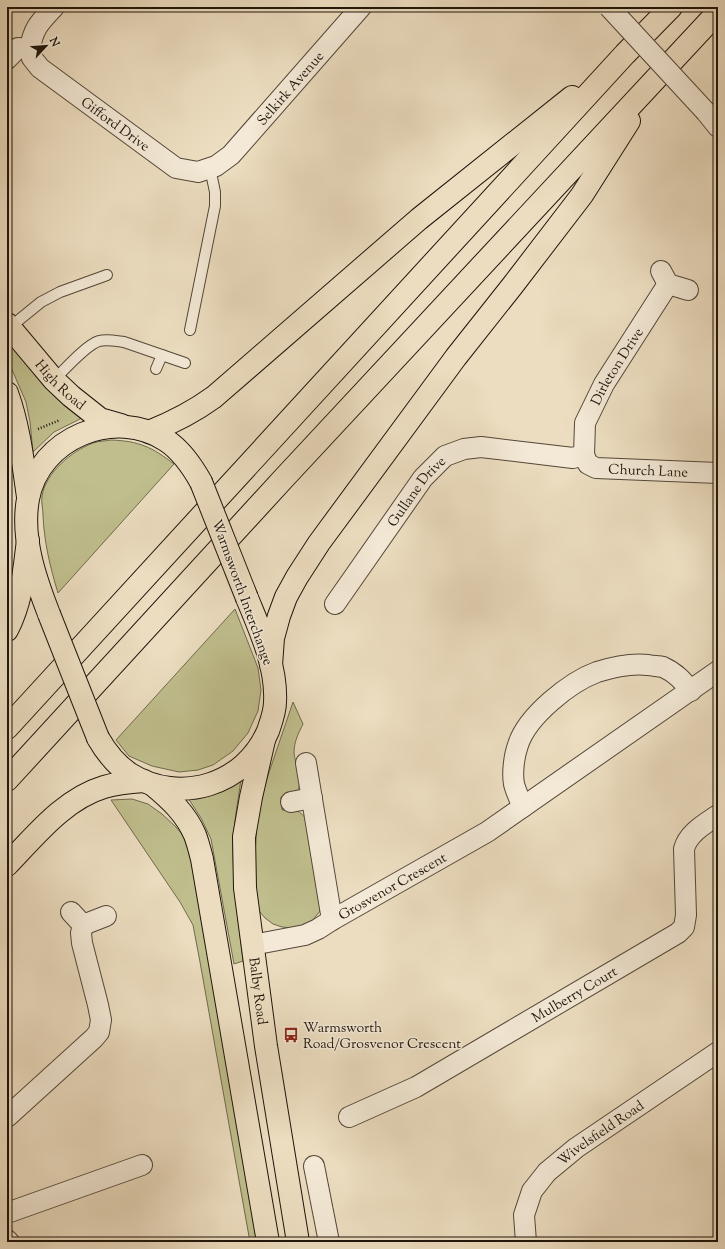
<svg xmlns="http://www.w3.org/2000/svg" width="725" height="1249" font-family="'Sorts Mill Goudy',serif">
  <rect width="100%" height="100%" fill="#ecddc0"/>
  <filter id="stains"><feTurbulence type="fractalNoise" baseFrequency=".005" numOctaves="4"/><feColorMatrix values="0 0 0 0 .2 0 0 0 0 .09 0 0 0 0 .02 0 0 0 .5 -.17"/></filter>
  <radialGradient id="worn" r=".72"><stop offset=".6" stop-color="#630" stop-opacity="0"/><stop offset="1" stop-color="#630" stop-opacity=".3"/></radialGradient>
  <g fill="#c0be8d" stroke="#6f6a4c">
    <path d="M7 337C29 366 50 399 82 418L54 432 33 452 30 422 26 402 7 358Z"/>
    <path d="M111 440C139 441 152 447 174 464L58 593C50 567 44 541 43 515 43 509 41 502 42 496 46 472 72 451 93 443 99 441 105 441 111 440Z"/>
    <polygon points="7,477 9,565 7,596"/>
    <polygon points="235,609 258,668 261,690 258,711 248,733 233,751 213,765 198,770 179,772 152,766 129,756 116,740"/>
    <path d="M293 702 303 724C298 734 294 742 294 753 295 764 305 784 296 792 292 796 285 796 281 797L282 810C294 810 298 808 306 819L320 902V911L312 921 303 925 294 928 282 927 273 924 265 918 259 911 255 886V855L257 823 262 793Z"/>
    <path d="M241 779C238 802 233 826 233 850 233 887 239 924 243 961L234 964 211 839 201 818 188 798Z"/>
    <polygon points="132,799 148,804 162,814 176,827 186,839 191,851 258,1242 250,1242 200,962 193,925 180,902 111,800"/>
  </g>
  <g fill="none" stroke-linecap="round" stroke-linejoin="round">
    <defs>
      <g id="lane">
        <polyline points="9,328 41,302 60,292 107,275"/>
        <polyline points="190,330 215,206 215,192 210,168"/>
        <polyline points="156,369 162,355"/>
        <path d="M54 380C64 370 86 345 99 341 107 339 116 341 124 342L185 363"/>
      </g>
      <g id="street">
        <path id="s1" d="M30 49 32 58 40 68 176 168 198 172 216 166 231 155 361 7"/>
        <path d="M7 59 18 48 30 49C33 28 40 22 54 7"/>
        <polyline points="706,112 718,127"/>
        <polyline points="661,271 668,284 688,290"/>
        <path id="s2" d="M584 455 585 423 604 384 668 284"/>
        <path id="s3" d="M584 455 588 464 596 468 718 473"/>
        <path id="s4" d="M335 604 423 478 445 456 464 449 481 447 573 458 584 455"/>
        <polyline points="306,763 332,920"/>
        <polyline points="291,802 312,798"/>
        <path d="M523 807C520 800 516 792 514 784 512 773 514 756 518 745 527 716 570 682 597 672 613 667 631 663 648 665 653 666 659 666 663 667 676 673 682 680 691 691"/>
        <polyline points="71,912 83,925 106,916"/>
        <path id="s5" d="M252 945 305 935 318 929 332 920 487 832 718 671"/>
        <polyline points="7,1117 94,1038 99,1032 101,1020 98,1005 82,943 81,933 83,925"/>
        <path id="s6" d="M349 1117 416 1087 678 933 684 927 686 915 684 849C688 833 705 824 718 815"/>
        <polyline points="314,1166 329,1242"/>
        <polyline points="7,1213 142,1165"/>
        <polyline points="7,1240 9,1242"/>
        <path id="s7" d="M526 1242 524 1215 532 1191 547 1172 576 1148 718 1052"/>
      </g>
      <g id="primary">
        <path id="s8" d="M7 324 54 380 71 396 100 419 121 425"/>
        <path d="M7 393C19 426 23 462 28 497"/>
        <path d="M49 614C35 578 21 538 28 499 39 438 115 406 167 441 182 451 192 466 201 482"/>
        <path d="M98 738C106 752 116 765 130 774 180 805 245 785 268 731 271 722 275 712 275 702 277 666 260 630 247 598"/>
        <path id="s9" d="M264 740 251 797 244 837 245 888 266 1046 298 1242"/>
        <path d="M153 785C170 799 186 814 195 835 198 843 200 851 202 859L268 1242"/>
      </g>
      <g id="highway">
        <path d="M149 432C174 422 192 413 214 397L419 219 572 97"/>
        <path d="M7 630C22 601 24 572 28 540"/>
        <polyline points="271,665 273,638 279,616 286,597 297,577 319,543 456,357 513,285 582,195 629,121"/>
        <polyline points="7,728 625,54 671,7"/>
        <polyline points="7,780 284,478 718,12"/>
        <path d="M7 865C35 836 64 799 104 787 117 783 130 782 144 781"/>
      </g>
    </defs>
    <use href="#lane" stroke="#524738" stroke-width="12"/>
    <use href="#street" stroke="#524738" stroke-width="22"/>
    <use href="#primary" stroke="#1e150b" stroke-width="24"/>
    <use href="#highway" stroke="#1e150b" stroke-width="24"/>
    <polyline stroke="#1e150b" stroke-width="2.5" stroke-dasharray="1 2" stroke-linecap="butt" points="38,429 60,420"/>
    <use href="#lane" stroke="#f3e9d6" stroke-width="10"/>
    <use href="#street" stroke="#f3e9d6" stroke-width="20"/>
    <use href="#primary" stroke="#ecddc0" stroke-width="22"/>
    <use href="#highway" stroke="#ecddc0" stroke-width="22"/>
    <defs>
      <polyline id="street-bridge" points="609,7 706,112"/>
      <g id="primary-bridge">
        <polyline points="201,482 247,598"/>
        <polyline points="49,614 98,738"/>
      </g>
    </defs>
    <use href="#street-bridge" stroke="#524738" stroke-width="22" stroke-linecap="butt"/>
    <use href="#primary-bridge" stroke="#1e150b" stroke-width="24" stroke-linecap="butt"/>
    <use href="#street-bridge" stroke="#f3e9d6" stroke-width="20"/>
    <use href="#primary-bridge" stroke="#ecddc0" stroke-width="22"/>
  </g>
  <defs>
    <symbol id="bus-bare" viewBox="-9 -9 18 18"><path d="M-5-6H5V4H4V6H2V4H-2V6H-4V4H-5ZM-3.5-4V0h7V-4ZM-3.5 1.2v1.5H-2V1.2ZM2 1.2v1.5H3.5V1.2Z" fill="#8f2418" stroke="#f3e9d6" stroke-width="2.5" paint-order="stroke"/></symbol>
  </defs>
  <g fill-rule="evenodd">
    <use href="#bus-bare" x="280" y="1024" width="22" height="22"/>
  </g>
  <g text-anchor="middle" stroke-width="3" stroke-linejoin="round" paint-order="stroke">
    <g font-size="14" fill="#1e150b" stroke="#f3e9d6">
      <text dy="5" stroke="none"><textPath href="#s1" startOffset="340">Selkirk Avenue</textPath></text>
      <text dy="5" stroke="none"><textPath href="#s1" startOffset="116">Gifford Drive</textPath></text>
      <text dy="5" stroke="none"><textPath href="#s2" startOffset="97">Dirleton Drive</textPath></text>
      <text dy="5" stroke="none"><textPath href="#s8" startOffset="81">High Road</textPath></text>
      <text dy="5" stroke="none"><textPath href="#s3" startOffset="71">Church Lane</textPath></text>
      <text dy="5" stroke="none"><textPath href="#s4" startOffset="139">Gullane Drive</textPath></text>
      <text transform="translate(243 592) rotate(70)" y="5">Warmsworth Interchange</text>
      <text dy="5" stroke="none"><textPath href="#s5" startOffset="154">Grosvenor Crescent</textPath></text>
      <text dy="5" stroke="none"><textPath href="#s9" startOffset="254">Balby Road</textPath></text>
      <text dy="5" stroke="none"><textPath href="#s6" startOffset="257">Mulberry Court</textPath></text>
      <text dy="5" stroke="none"><textPath href="#s7" startOffset="143">Wivelsfield Road</textPath></text>
    </g>
    <g font-size="14" fill="#1e150b" stroke="#f3e9d6" text-anchor="start">
      <text x="303" y="1032">Warmsworth<tspan x="303" dy="16">Road/Grosvenor Crescent</tspan></text>
    </g>
  </g>
  <rect width="725" height="1249" fill="none" stroke="#ecddc0" stroke-width="24"/>
  <rect x="8" y="8" width="709" height="1233" fill="none" stroke="#1e150b" stroke-width="2"/>
  <rect x="12" y="12" width="701" height="1225" fill="none" stroke="#1e150b"/>
  <g transform="translate(46 46) rotate(64)" stroke="#f3e9d6" stroke-width="3" paint-order="stroke">
  <path d="M0-3L7 15L0 10L-7 15Z" fill="#1e150b"/>
  <text y="-6" font-size="11" font-weight="bold" text-anchor="middle" fill="#1e150b">N</text>
  </g>
  <rect width="100%" height="100%" filter="url(#stains)"/>
  <rect width="100%" height="100%" fill="url(#worn)"/>
</svg>
